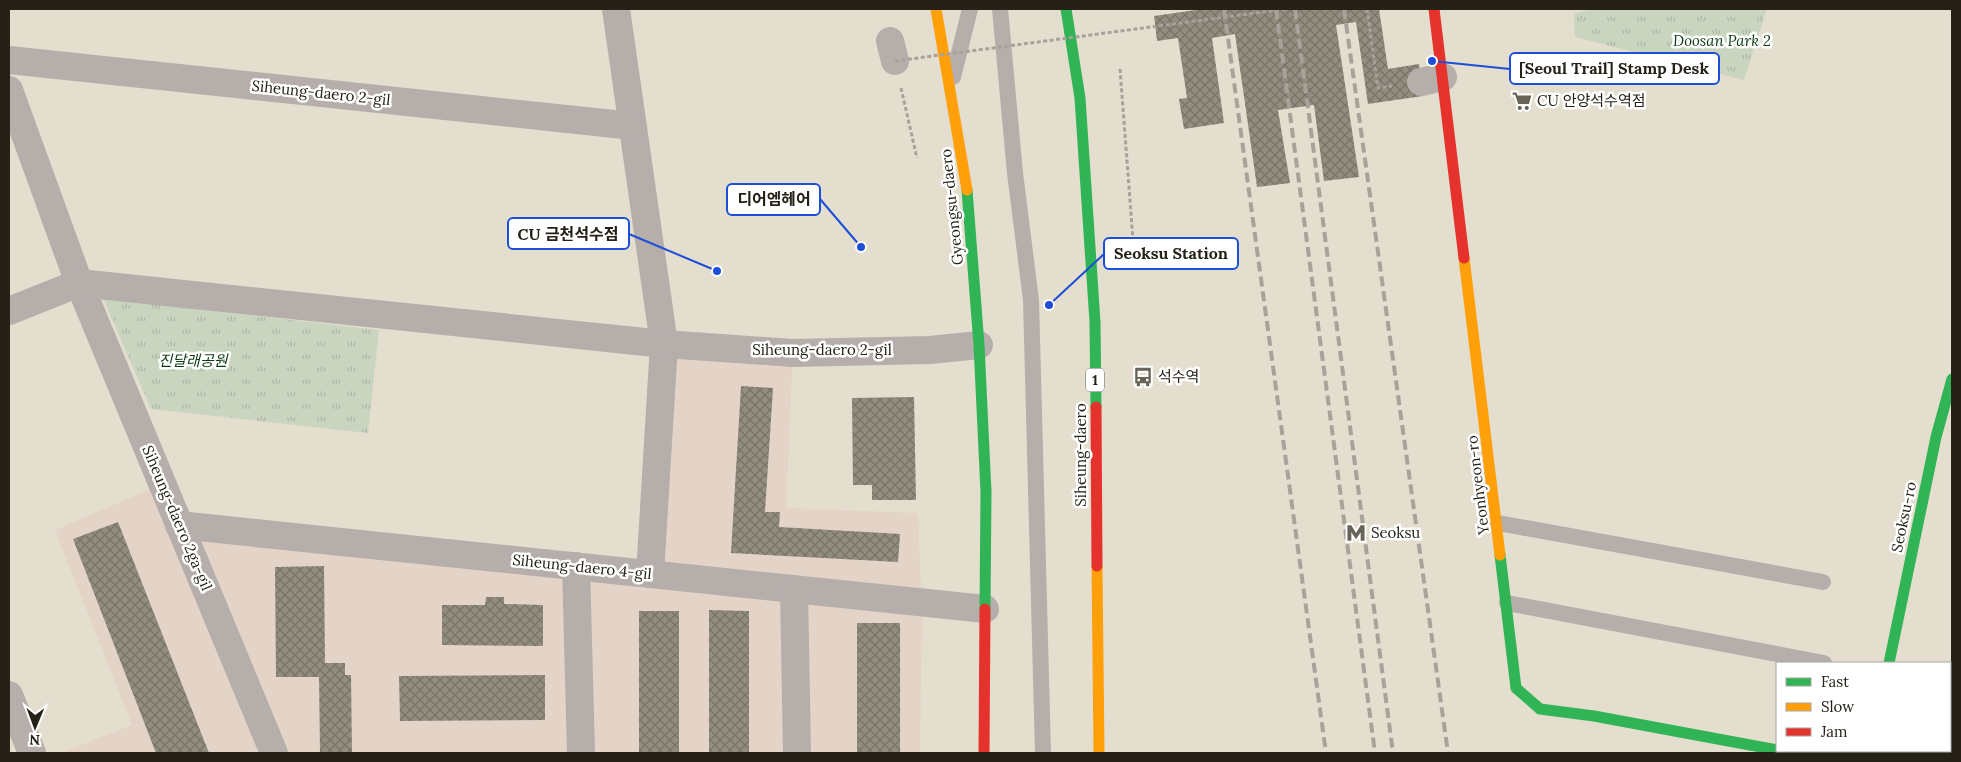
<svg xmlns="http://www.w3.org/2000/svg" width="1961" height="762" font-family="Lora,'Noto Sans KR',serif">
  <defs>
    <pattern id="park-tufts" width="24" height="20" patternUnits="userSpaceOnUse" patternTransform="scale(1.25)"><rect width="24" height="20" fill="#cad5c0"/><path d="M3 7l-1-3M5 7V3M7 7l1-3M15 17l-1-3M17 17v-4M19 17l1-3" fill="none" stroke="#adb7a4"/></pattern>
    <pattern id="building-cross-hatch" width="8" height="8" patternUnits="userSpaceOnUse" patternTransform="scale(1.25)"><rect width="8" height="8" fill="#928d7f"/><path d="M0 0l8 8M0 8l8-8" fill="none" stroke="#777367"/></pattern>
  </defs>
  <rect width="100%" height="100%" fill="#e4dece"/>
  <polygon fill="#e4d4c8" points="664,344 793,353 786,508 918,513 922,617 920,753 61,753 132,725 55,530 162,484 180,525 649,574"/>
  <g fill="url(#park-tufts)">
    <polygon points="1595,9 1767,9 1744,80 1575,37 1574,13"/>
    <polygon points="103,298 379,330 368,433 151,409"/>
  </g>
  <g fill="url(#building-cross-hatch)">
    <polygon points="1203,9 1379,9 1388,69 1419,64 1423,96 1368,104 1356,22 1336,25 1359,177 1324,181 1314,105 1278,110 1290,183 1257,187 1235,34 1212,38 1224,123 1184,129 1179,99 1187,98 1178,38 1157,41 1154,16"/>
    <polygon points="741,386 773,388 765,512 780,512 779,527 900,534 898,562 731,553"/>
    <polygon points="914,397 916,500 872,500 872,485 853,485 852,398"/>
    <polygon points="118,522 209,753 156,753 73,539"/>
    <polygon points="324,566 325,663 345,663 345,675 351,675 352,753 320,753 319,677 276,677 275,567"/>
    <polygon points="486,597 504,597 504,604 543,605 543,646 442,645 442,605 485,605"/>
    <polygon points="709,610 749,611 749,753 709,753"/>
    <rect x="639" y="611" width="40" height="142"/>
    <rect x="857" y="623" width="43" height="130"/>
    <polygon points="545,675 545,720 400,721 399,676"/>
  </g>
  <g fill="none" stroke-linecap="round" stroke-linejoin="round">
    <g stroke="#a6a19b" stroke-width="3" stroke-dasharray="4 2.5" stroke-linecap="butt">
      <polyline points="1367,9 1378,88 1392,86"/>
      <polyline points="1120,69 1133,240"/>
      <polyline points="901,88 917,158"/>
    </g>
    <g stroke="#b5aeab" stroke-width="16">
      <polyline points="1000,9 1015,173 1031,300 1043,753"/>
      <polyline points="953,77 970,9"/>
      <polyline points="1498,523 1823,582"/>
      <polyline points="1507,603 1824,663"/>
    </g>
    <g stroke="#b5aeab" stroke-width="28">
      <polyline points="616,9 664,344 650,574"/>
      <polyline points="890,41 895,61"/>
      <polyline points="9,60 633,126"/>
      <polyline points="1421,82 1443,77"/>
      <polyline points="9,90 79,283 274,753"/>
      <polyline points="9,311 79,283 664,344 793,353 930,350 979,345"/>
      <polyline points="179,525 985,609"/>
      <polyline points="576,566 581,753"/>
      <polyline points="794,589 797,753"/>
      <polyline points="9,695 32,753"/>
    </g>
    <g stroke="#30b455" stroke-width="11">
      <polyline points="1066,9 1080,98 1095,322 1096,407"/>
      <polyline points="967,190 979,345 986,492 985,609"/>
      <polyline points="1500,555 1516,688 1540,709 1594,716 1777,750"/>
      <polyline points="1889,663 1936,437 1952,379"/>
    </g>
    <g stroke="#ff9f0a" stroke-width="11">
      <polyline points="936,9 967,190"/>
      <polyline points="1464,258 1500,555"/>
      <polyline points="1097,566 1099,753"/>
    </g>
    <g stroke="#e5322d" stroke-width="11">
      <polyline points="1434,9 1464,258"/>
      <polyline points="1096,407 1097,566"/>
      <polyline points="984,753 985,609"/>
      <polyline points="1870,753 1871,751"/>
    </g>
    <g stroke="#a8a29b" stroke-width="4" stroke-dasharray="10 5" stroke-linecap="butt">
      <polyline points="1224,9 1326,753"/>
      <polyline points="1276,9 1375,753"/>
      <polyline points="1295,9 1393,753"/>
      <polyline points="1344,9 1448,753"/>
    </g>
    <polyline stroke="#a6a19b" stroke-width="3" stroke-dasharray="4 2.5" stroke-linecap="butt" points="895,61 1286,9"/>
  </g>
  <defs>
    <symbol id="supermarket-bare" viewBox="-9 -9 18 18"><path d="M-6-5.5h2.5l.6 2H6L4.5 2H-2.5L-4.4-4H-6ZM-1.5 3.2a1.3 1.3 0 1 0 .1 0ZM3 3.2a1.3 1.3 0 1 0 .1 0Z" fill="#686357" stroke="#fff" stroke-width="2.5" paint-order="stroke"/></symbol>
    <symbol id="bus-bare" viewBox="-9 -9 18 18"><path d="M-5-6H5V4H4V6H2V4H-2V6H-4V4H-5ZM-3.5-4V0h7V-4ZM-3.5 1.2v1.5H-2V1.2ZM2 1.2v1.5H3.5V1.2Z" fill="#686357" stroke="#fff" stroke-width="2.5" paint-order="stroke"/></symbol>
    <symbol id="metro-bare" viewBox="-9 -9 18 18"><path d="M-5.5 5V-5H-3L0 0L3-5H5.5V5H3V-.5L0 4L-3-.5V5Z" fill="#686357" stroke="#fff" stroke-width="2.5" paint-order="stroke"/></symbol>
  </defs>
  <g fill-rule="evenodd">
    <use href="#supermarket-bare" x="1508" y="87" width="28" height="28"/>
    <use href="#bus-bare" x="1129" y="363" width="28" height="28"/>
    <use href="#metro-bare" x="1342" y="519" width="28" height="28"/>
  </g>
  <g text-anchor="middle" stroke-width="5" stroke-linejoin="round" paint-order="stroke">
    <rect fill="#fff" stroke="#66645d" stroke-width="1" x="1086" y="368.5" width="18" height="23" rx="4"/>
    <g font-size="14" font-weight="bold" fill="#252117">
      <text x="1095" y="385">1</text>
    </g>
    <g font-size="15" font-style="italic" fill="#0c3a13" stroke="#fff">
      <text x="1722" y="46">Doosan Park 2</text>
      <text x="193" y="366">진달래공원</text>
    </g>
    <g font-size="15" fill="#252117" stroke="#fff">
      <text transform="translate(321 93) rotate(6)" y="5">Siheung-daero 2-gil</text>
      <text transform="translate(952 207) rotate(-96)" y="5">Gyeongsu-daero</text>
      <text x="822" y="355">Siheung-daero 2-gil</text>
      <text transform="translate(1081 455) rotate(-90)" y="5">Siheung-daero</text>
      <text transform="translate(1478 485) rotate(-97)" y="5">Yeonhyeon-ro</text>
      <text transform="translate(1904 517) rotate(-78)" y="5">Seoksu-ro</text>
      <text transform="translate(177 518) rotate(67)" y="5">Siheung-daero 2ga-gil</text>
      <text transform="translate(582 567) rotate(6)" y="5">Siheung-daero 4-gil</text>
    </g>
    <g font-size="15" fill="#252117" stroke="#fff" text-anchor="start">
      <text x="1537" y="106">CU 안양석수역점</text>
      <text x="1158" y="382">석수역</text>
      <text x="1371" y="538">Seoksu</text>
    </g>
  </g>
  <path fill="none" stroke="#1d4ed8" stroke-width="2" d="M1432 61L1510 69M861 247L820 199M717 271L629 234M1049 305L1104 254"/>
  <g fill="#1d4ed8" stroke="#fff" stroke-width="2">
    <circle cx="1432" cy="61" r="5"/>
    <circle cx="861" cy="247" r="5"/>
    <circle cx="717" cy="271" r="5"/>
    <circle cx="1049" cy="305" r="5"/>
  </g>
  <g fill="#fff" stroke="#1d4ed8" stroke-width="2">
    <rect x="1510" y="53" width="209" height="31" rx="5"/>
    <rect x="727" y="184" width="93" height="31" rx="5"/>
    <rect x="508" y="218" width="121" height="31" rx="5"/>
    <rect x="1104" y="238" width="134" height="31" rx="5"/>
  </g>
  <g font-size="16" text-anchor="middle" font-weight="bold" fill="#252117">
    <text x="1614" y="74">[Seoul Trail] Stamp Desk</text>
    <text x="774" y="205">디어엠헤어</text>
    <text x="568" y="240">CU 금천석수점</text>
    <text x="1171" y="259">Seoksu Station</text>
  </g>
  <rect width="1961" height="762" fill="none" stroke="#252117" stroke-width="20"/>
  <rect x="1776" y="662" width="175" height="90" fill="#ffffff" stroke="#a8a6a2"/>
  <rect x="1786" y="678" width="25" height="8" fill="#30b455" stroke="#a8a6a2"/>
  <text x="1821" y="687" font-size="15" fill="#252117">Fast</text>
  <rect x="1786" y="703" width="25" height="8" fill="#ff9f0a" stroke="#a8a6a2"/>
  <text x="1821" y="712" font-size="15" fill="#252117">Slow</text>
  <rect x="1786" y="728" width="25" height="8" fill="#e5322d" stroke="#a8a6a2"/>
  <text x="1821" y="737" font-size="15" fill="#252117">Jam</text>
  <g transform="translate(35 727) rotate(181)" stroke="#ffffff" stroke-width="4" paint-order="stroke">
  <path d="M0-4L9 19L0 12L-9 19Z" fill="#252117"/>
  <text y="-8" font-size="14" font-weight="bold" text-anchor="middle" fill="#252117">N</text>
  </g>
</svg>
